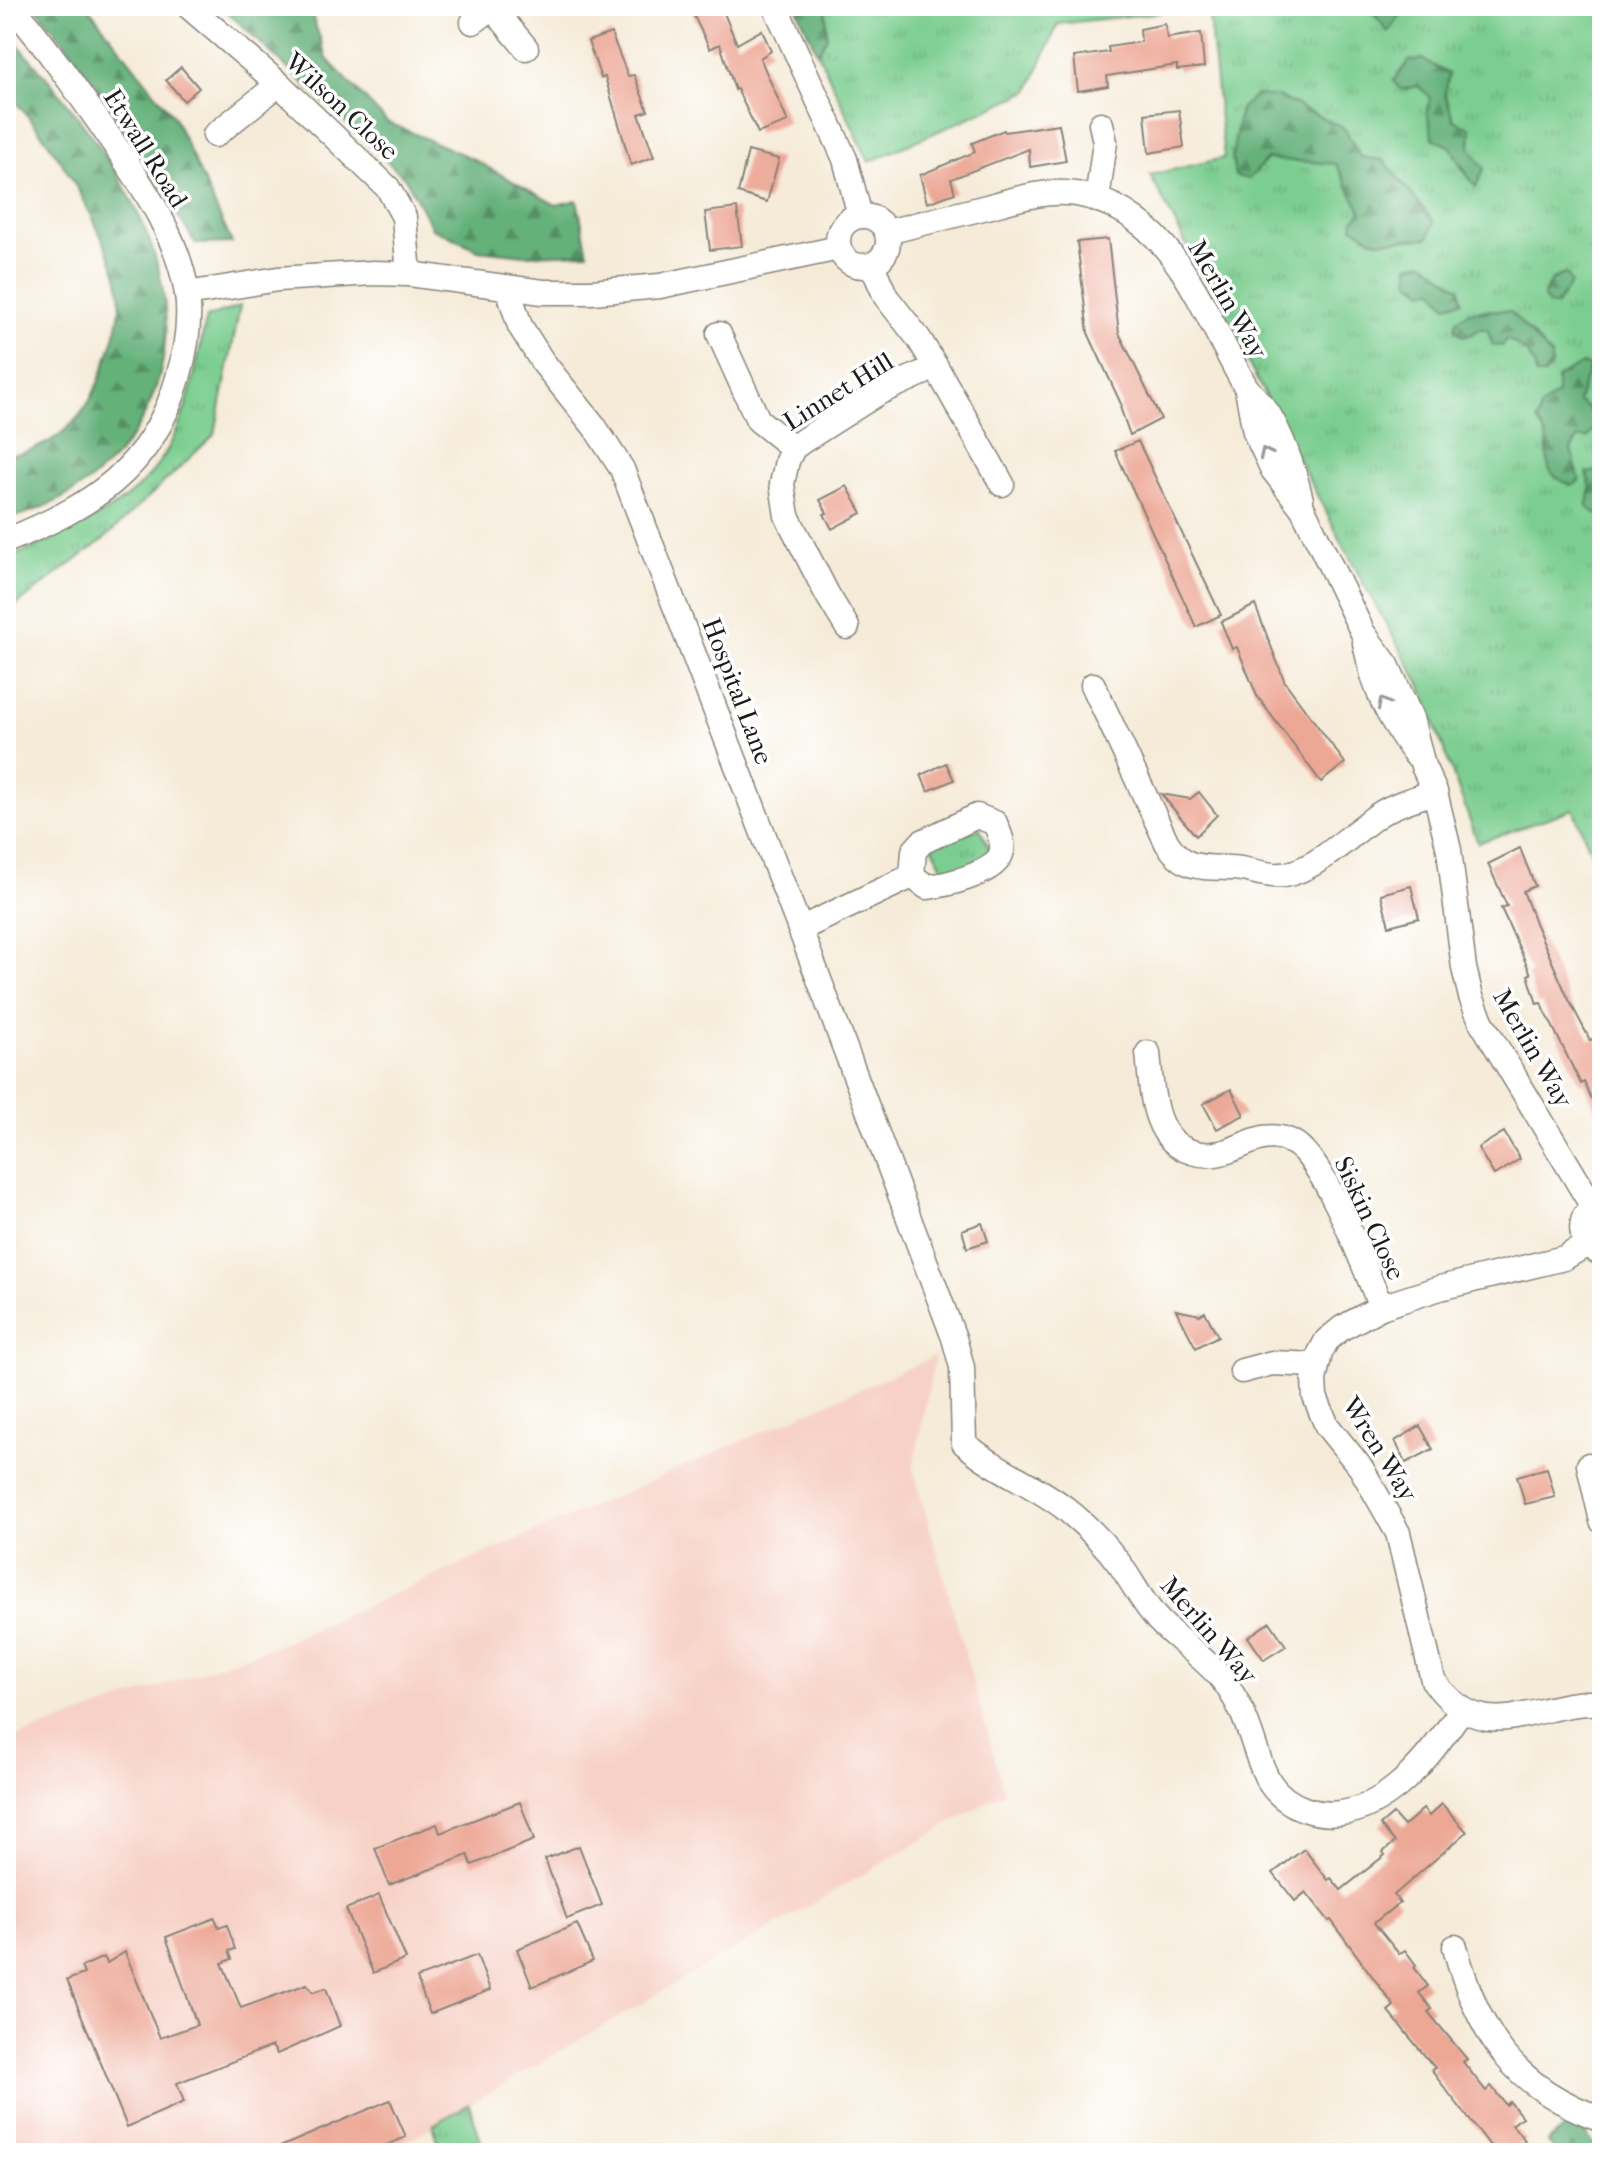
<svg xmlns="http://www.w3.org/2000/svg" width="1608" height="2159" font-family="'IM FELL French Canon',serif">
  <defs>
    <pattern id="grass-tufts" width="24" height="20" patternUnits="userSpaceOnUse" patternTransform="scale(2)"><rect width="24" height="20" fill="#7cce90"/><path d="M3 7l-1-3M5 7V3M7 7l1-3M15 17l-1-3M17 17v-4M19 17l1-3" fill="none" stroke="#6bb07c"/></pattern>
    <pattern id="forest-firs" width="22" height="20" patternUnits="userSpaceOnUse" patternTransform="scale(2)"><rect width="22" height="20" fill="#65b17a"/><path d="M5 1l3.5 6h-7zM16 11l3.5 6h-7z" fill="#528f63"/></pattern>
  </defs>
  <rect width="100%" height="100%" fill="#fff"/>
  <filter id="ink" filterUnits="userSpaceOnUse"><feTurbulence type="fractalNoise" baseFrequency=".0125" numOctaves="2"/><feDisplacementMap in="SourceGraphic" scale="16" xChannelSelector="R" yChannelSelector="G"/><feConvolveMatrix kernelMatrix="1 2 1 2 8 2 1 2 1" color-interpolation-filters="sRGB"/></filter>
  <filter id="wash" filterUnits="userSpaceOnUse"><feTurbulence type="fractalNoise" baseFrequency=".006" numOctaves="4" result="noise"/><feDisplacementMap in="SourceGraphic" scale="32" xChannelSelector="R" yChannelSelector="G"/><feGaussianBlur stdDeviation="1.8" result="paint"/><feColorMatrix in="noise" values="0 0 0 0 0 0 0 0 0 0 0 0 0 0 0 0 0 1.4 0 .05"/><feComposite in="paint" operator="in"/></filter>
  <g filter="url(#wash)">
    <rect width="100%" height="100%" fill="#f5ebd8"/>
    <polygon fill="#f7d1c6" points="935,1356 913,1468 1004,1792 386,2153 6,2153 6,1741 280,1644"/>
    <g fill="url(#grass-tufts)" stroke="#4c7556" stroke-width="2">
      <polygon points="796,6 1602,6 1602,878 1573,809 1478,843 1420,684 1363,583 1150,175 1224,158 1208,7 1058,24 1029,91 869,162"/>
      <path d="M240 306 215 434 104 539 6 613V559C56 538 111 518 148 477 185 437 196 369 206 318Z"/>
      <polygon points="980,828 991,853 950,876 944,872 932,845"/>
      <polygon points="469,2104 485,2153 442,2153 433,2125"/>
    </g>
    <g fill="url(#forest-firs)" stroke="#40664b" stroke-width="2">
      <polygon points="35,6 87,6 174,117 232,243 196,244 77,59"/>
      <polygon points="309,6 327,59 387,122 471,158 556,205 577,200 588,253 525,255 478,250 432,228 406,179 222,7"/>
      <polygon points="796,6 826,6 827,38 817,53"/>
      <polygon points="1376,6 1407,6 1388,32 1373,12"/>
      <path d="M6 31C98 134 220 280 140 423 112 473 62 506 6 519V455C44 453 80 425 95 390 105 366 117 335 120 309 123 284 112 260 102 238 76 180 49 138 6 91Z"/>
      <polygon points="1422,59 1449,74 1445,94 1454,120 1471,128 1470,149 1484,168 1476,187 1461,167 1451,147 1433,138 1427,113 1430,97 1418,86 1401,90 1393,81 1409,61"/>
      <polygon points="1256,95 1279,97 1344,128 1361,157 1384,160 1434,222 1428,238 1376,241 1353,227 1354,219 1362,213 1336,164 1267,159 1249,179 1235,176 1232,158 1240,109"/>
      <path d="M1422 262C1435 265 1444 280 1460 287L1462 301 1446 305 1434 289 1424 291 1410 281 1409 265Z"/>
      <path d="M1566 274 1571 283 1556 305H1549L1544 298C1546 285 1552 276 1566 274Z"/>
      <path d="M1485 310 1510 311 1551 356V365L1545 375H1536C1535 357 1522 348 1507 339L1502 346 1493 345 1487 329H1478L1471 335 1462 336 1455 329 1457 320 1470 312Z"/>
      <path d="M1582 364 1590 367 1578 401 1589 409 1598 424 1587 438H1578L1571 450 1580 480 1572 486C1537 470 1552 465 1546 438 1545 432 1540 426 1537 421L1541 407 1557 394V378Z"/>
      <polygon points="1602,470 1602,517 1587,507 1591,489 1587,473"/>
      <polygon points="1574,2120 1601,2153 1558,2153 1547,2142"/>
    </g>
    <g id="blocks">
      <g fill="#eda795">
        <polygon points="689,6 721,6 737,44 762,30 771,51 760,58 788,122 758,133 737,89 735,90 720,44 710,49"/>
        <polygon points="1165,24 1167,38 1201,33 1204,67 1177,70 1177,65 1107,76 1108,86 1078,91 1074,57 1109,52 1108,47 1141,42 1140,29"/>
        <polygon points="611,33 628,76 634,75 648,111 639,114 654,157 631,165 605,77 601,78 588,41"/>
        <polygon points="181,67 199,88 184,101 166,80"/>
        <polygon points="1179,110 1184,147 1149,153 1145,114"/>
        <polygon points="1059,124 1066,161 1030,167 1029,149 951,179 955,193 927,203 920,175 975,152 972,143 1004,130 1005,132"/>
        <polygon points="748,151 779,159 767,202 738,193"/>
        <polygon points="737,208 742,246 710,250 705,212"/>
        <polygon points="1108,239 1119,333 1161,419 1130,435 1120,407 1122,406 1088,333 1077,242"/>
        <polygon points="1138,441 1221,615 1196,627 1115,451"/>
        <polygon points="847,486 862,513 832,529 824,514 827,513 820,500"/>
        <polygon points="1255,605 1285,682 1345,763 1321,782 1257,696 1237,647 1232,649 1221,622"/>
        <polygon points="946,763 954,780 928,791 921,775"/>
        <polygon points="1199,792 1217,815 1196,836 1161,794 1190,799"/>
        <polygon points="1520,848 1535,886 1523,891 1536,925 1568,998 1590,1040 1596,1038 1602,1050 1602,1124 1584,1082 1581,1084 1541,1003 1537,1004 1528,975 1531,974 1501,908 1507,906 1488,864"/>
        <polygon points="1411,886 1419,918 1389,926 1381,894"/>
        <polygon points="1231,1089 1244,1115 1217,1129 1203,1104"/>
        <polygon points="1504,1132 1520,1159 1494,1175 1478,1148"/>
        <polygon points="982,1223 988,1241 967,1248 962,1230"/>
        <polygon points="1176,1310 1200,1315 1205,1312 1218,1336 1196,1348"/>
        <polygon points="1420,1426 1433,1449 1406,1463 1395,1441"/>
        <polygon points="1547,1468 1555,1497 1525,1504 1517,1476"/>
        <polygon points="1270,1622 1286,1646 1264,1660 1248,1637"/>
        <polygon points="520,1802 534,1840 472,1865 468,1855 389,1885 375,1848 437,1824 440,1833"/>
        <polygon points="1442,1804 1467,1832 1394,1895 1400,1902 1374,1923 1399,1954 1405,1950 1416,1965 1414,1967 1428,1986 1419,1993 1432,2009 1428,2012 1467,2059 1463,2062 1486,2091 1491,2086 1506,2105 1510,2102 1522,2117 1512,2125 1525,2140 1509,2153 1496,2153 1451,2096 1431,2070 1435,2068 1388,2011 1394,2006 1331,1920 1329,1921 1306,1892 1295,1901 1273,1873 1304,1849 1328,1880 1331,1878 1341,1890 1385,1855 1383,1852 1395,1842 1380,1825 1393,1814 1404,1826 1423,1809 1429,1816"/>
        <polygon points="579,1846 602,1905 567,1919 545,1859"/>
        <polygon points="379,1895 406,1959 373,1973 346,1909"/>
        <polygon points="215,1918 219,1928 227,1925 235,1949 229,1951 232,1959 222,1963 241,2008 307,1984 313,1992 326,1988 340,2026 277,2054 272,2046 177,2083 184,2102 127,2127 67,1980 84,1974 81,1967 104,1957 107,1963 125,1952 160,2038 197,2025 166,1937"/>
        <polygon points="577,1924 593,1961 532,1987 517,1949"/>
        <polygon points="477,1955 490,1990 430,2014 417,1978"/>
        <polygon points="390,2100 406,2137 368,2153 266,2153"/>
      </g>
    </g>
  </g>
  <g filter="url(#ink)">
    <use href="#blocks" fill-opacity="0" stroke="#88847a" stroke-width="2"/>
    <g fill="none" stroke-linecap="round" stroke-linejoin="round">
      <defs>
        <g id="minor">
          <polyline points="188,6 279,84 388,188 404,217 409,274"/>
          <polyline points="491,6 526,48"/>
          <polyline points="775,6 845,159 860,216"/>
          <polyline points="473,22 492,8"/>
          <polyline points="215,135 279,84"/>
          <polyline points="1097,200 1105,142 1101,124"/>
          <circle cx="863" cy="241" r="25"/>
          <path d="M887 232C920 224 954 215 987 207 1017 199 1046 189 1076 194 1174 211 1203 314 1246 387 1253 397 1263 405 1269 415 1285 442 1294 471 1301 500"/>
          <path d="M508 289 520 326 542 361 594 426 622 469 800 929 954 1338 962 1367 964 1443C995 1470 1034 1484 1066 1509 1087 1526 1106 1545 1121 1566 1134 1585 1144 1605 1159 1621 1179 1642 1204 1657 1222 1679 1233 1693 1242 1710 1248 1727 1261 1761 1263 1794 1304 1809 1373 1833 1429 1759 1461 1710"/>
          <polyline points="187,294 278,279 373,273 409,274 543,292 592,292 660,286 839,248"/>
          <polyline points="719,334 758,420 793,448"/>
          <polyline points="936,367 1002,484"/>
          <polyline points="1247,389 1255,432 1273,470 1303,509 1363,633 1387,665 1411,718 1423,766 1435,792 1449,850 1464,968 1471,997 1482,1023 1593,1207"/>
          <path d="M6 541C90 507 152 470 178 378 186 350 191 322 187 294 178 234 139 181 106 132 76 89 46 46 12 6"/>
          <polyline points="847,627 827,594 787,516 782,484 787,461 793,448 804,440 878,393 936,367 919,339 886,297 872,265"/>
          <path d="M1365 643C1375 691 1386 714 1415 754"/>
          <path d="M1093 685 1167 843C1185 870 1200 867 1231 868 1251 868 1271 880 1292 873 1324 863 1351 834 1378 815 1395 804 1416 798 1435 792"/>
          <path d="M800 929 912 876 914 851 922 842 977 816 995 823C999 833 1005 844 1001 854 994 874 946 885 927 887L912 876"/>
          <path d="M1148 1053C1152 1088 1151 1140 1192 1152 1204 1156 1216 1155 1228 1151 1250 1143 1268 1130 1292 1142 1324 1157 1366 1271 1381 1307"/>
          <path d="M1602 1203C1582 1211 1578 1225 1586 1245L1602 1254"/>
          <path d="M1586 1245 1564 1258 1440 1288 1381 1307 1342 1328 1327 1340 1320 1353 1314 1380 1315 1397 1327 1426 1361 1468 1398 1533 1433 1680C1485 1753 1535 1699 1602 1703"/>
          <polyline points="1242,1371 1272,1363 1316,1365"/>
          <polyline points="1589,1465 1602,1521"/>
          <path d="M1455 1947C1478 2034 1514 2089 1602 2119"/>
        </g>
      </defs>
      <use href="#minor" stroke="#88847a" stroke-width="27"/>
      <use href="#minor" stroke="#fff" stroke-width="24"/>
    </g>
    <defs><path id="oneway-chevron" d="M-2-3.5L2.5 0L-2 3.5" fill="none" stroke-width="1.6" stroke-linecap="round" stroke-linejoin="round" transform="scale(2)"/></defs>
    <g stroke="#999">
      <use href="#oneway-chevron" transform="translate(1265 453) rotate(-116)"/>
      <use href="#oneway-chevron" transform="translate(1383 703) rotate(-117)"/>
    </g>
  </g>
  <g text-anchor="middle" stroke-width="7" stroke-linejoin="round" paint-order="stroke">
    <g font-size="26" fill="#1c1c1c" stroke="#fff">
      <text transform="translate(342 106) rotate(43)" y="9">Wilson Close</text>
      <text transform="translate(146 148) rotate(58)" y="9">Etwall Road</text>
      <text transform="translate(1228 299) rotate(60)" y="9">Merlin Way</text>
      <text transform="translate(838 391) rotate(-32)" y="9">Linnet Hill</text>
      <text transform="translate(738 691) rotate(69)" y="9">Hospital Lane</text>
      <text transform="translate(1533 1048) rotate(60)" y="9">Merlin Way</text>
      <text transform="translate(1370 1218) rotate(65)" y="9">Siskin Close</text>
      <text transform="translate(1380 1449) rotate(58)" y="9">Wren Way</text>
      <text transform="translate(1209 1630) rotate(49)" y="9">Merlin Way</text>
    </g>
  </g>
  <rect width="1608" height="2159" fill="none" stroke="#fff" stroke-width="32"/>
</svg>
